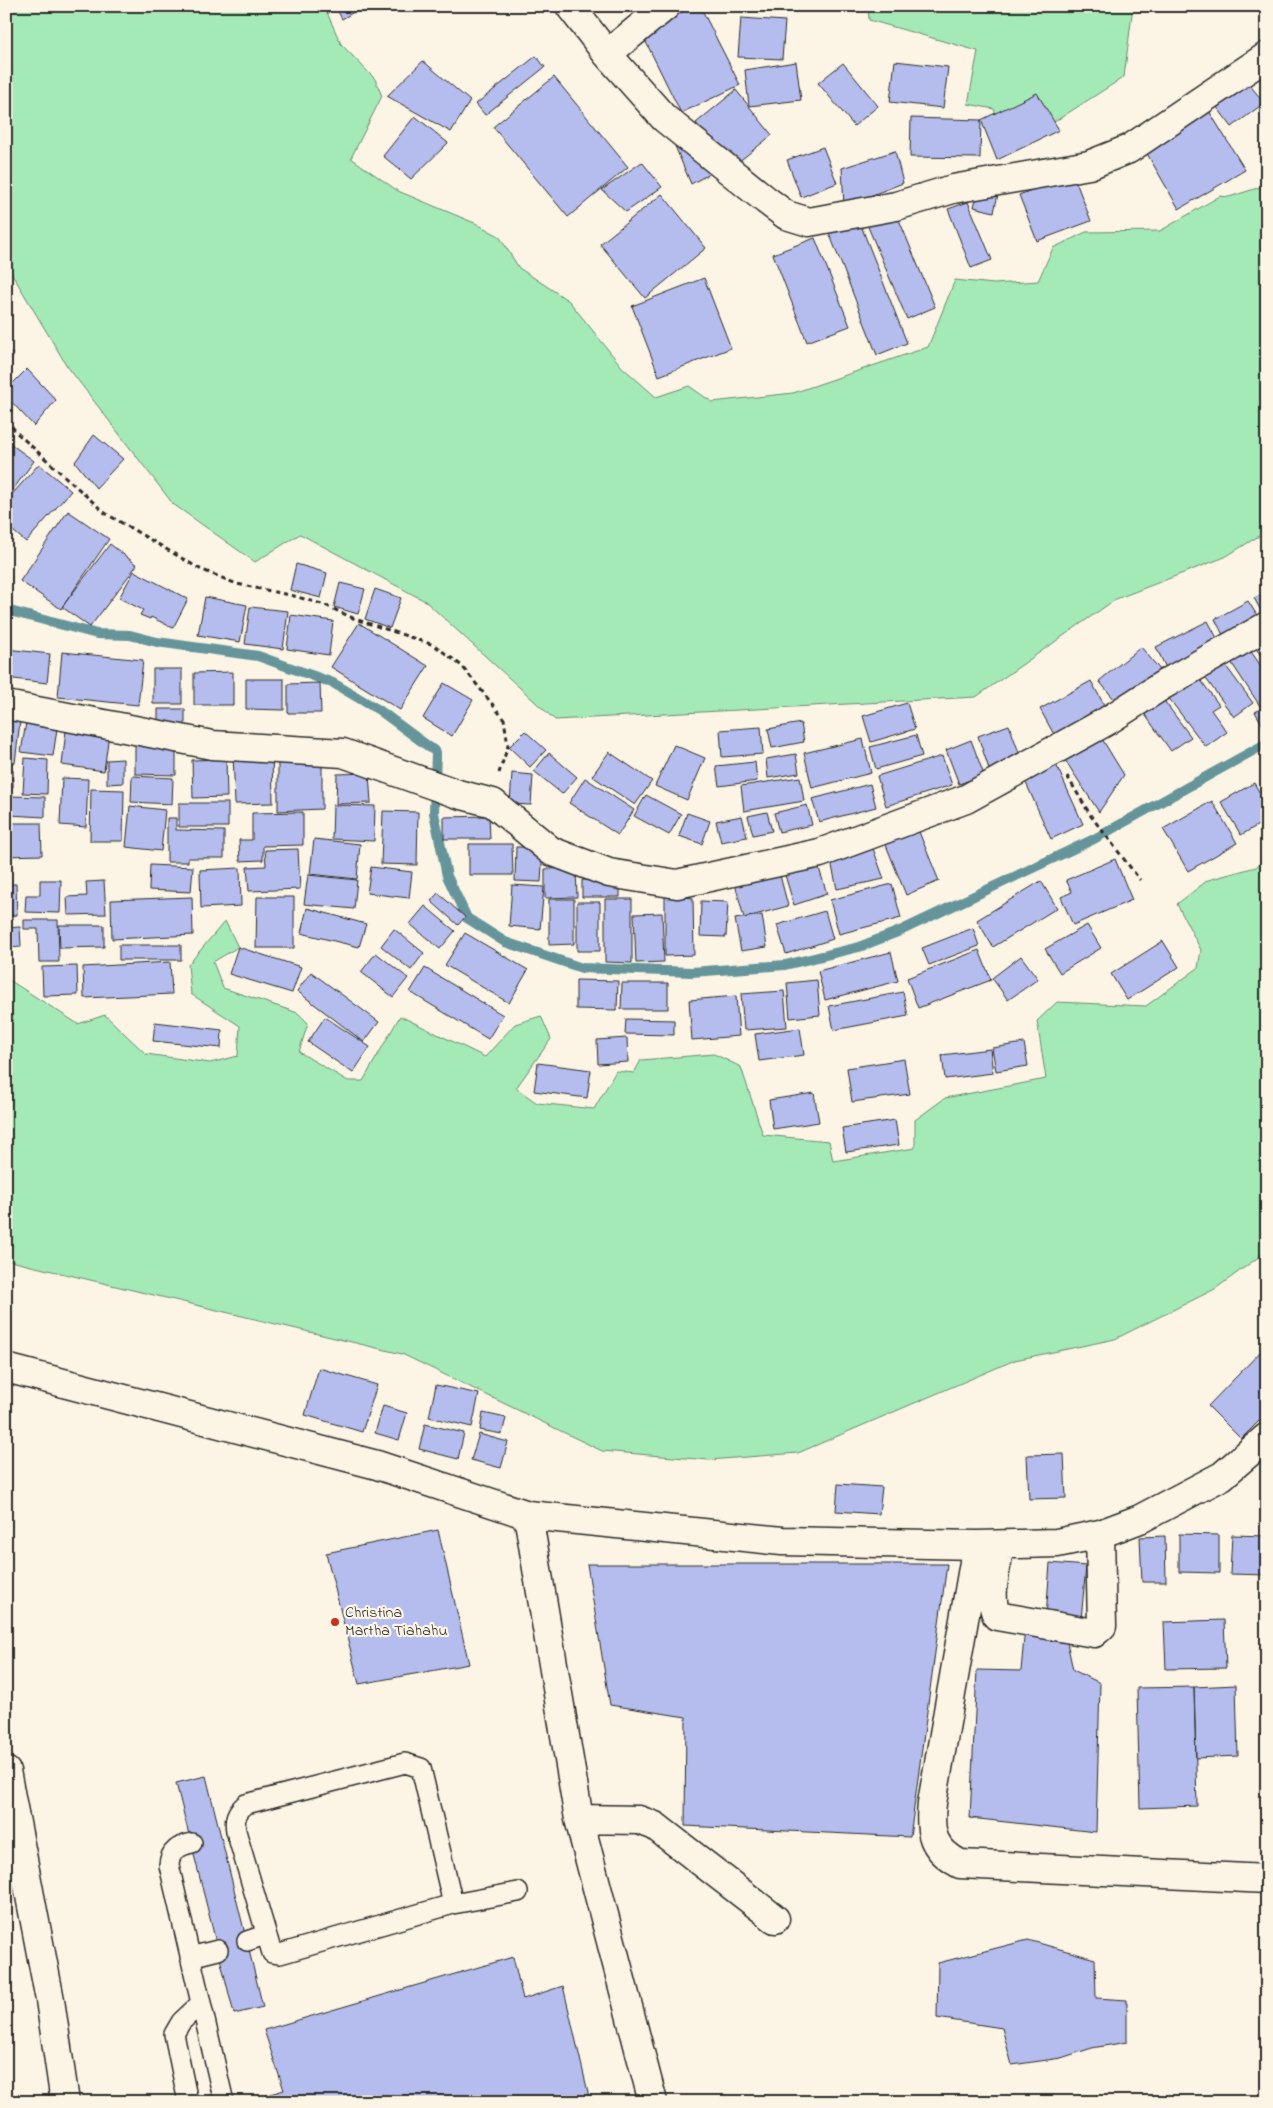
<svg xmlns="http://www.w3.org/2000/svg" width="1273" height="2108" font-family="'Indie Flower',sans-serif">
  <rect width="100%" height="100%" fill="#fcf5e5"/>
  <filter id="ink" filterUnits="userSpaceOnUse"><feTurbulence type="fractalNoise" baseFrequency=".02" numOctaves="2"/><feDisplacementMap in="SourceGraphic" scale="10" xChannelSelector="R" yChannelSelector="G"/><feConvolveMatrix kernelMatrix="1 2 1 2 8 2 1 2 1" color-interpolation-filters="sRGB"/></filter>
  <g filter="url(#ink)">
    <path fill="#a4eab6" stroke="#688a70" d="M 6,6 L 324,6 L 341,44 L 375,79 L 382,96 L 351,158 L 398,191 L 477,224 L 499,236 L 519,268 L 569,301 L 622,367 L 656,397 L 689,386 L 712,402 L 793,393 L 928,347 L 955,280 L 994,284 L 1038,281 L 1053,248 L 1086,232 L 1160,231 L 1220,196 L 1229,197 L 1267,185 L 1267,531 L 1225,557 L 1116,599 L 976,697 L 555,720 L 425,601 L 300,534 L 255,562 L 173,504 L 67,366 L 6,264 Z
      M 868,6 L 1133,6 L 1124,77 L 1009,151 L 994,109 L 968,104 L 978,51 L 869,20 Z
      M 1267,857 L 1267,1251 L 1215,1289 L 1115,1339 L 1015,1360 L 798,1453 L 709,1460 L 602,1451 L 402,1354 L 6,1260 L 6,978 L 78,1024 L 105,1015 L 146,1054 L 210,1063 L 238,1056 L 240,1026 L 191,994 L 188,965 L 225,921 L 238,947 L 213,962 L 223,988 L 298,1013 L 308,1023 L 299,1052 L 348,1081 L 363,1081 L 400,1016 L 485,1057 L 515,1024 L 541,1016 L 551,1039 L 516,1088 L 537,1103 L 594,1109 L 616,1071 L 634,1073 L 641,1060 L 714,1054 L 741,1067 L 763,1135 L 829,1141 L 833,1161 L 915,1148 L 915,1120 L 945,1098 L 1046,1079 L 1037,1021 L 1057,1002 L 1146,1006 L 1198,968 L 1201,950 L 1177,904 L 1208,880 L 1256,867 Z"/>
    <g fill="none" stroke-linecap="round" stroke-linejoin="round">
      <path stroke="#65959a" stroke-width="10" d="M 6,610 L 97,634 L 130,635 L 157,642 L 258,656 L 333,683 L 379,710 L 436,752 L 434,813 L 447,876 L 467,918 L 505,942 L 582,968 L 692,972 L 785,965 L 859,947 L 900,931 L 1094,839 L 1267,743"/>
    </g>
    <path fill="#b5bdee" stroke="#2b2b2b" d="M 335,6 L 364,6 L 342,19 Z
      M 694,6 L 700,6 L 740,85 L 681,113 L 641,32 Z
      M 741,18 L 785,21 L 782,59 L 738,57 Z
      M 536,56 L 545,67 L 485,115 L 476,104 Z
      M 423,61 L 470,101 L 451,132 L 387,96 Z
      M 895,61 L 948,67 L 943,108 L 890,102 Z
      M 796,62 L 801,100 L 749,106 L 745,70 Z
      M 843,63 L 878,106 L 854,126 L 818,83 Z
      M 1242,75 L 1264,103 L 1232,127 L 1210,98 Z
      M 554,77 L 628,167 L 568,217 L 493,127 Z
      M 736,90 L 772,135 L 732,167 L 696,123 Z
      M 1037,93 L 1059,130 L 997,160 L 981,120 Z
      M 1206,106 L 1245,170 L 1179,209 L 1142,145 Z
      M 415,116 L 448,143 L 411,179 L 383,156 Z
      M 911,118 L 981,120 L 980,158 L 910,157 Z
      M 700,128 L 716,170 L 691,184 L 672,139 Z
      M 823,147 L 837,183 L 801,197 L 787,160 Z
      M 895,151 L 903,183 L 844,206 L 842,168 Z
      M 642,162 L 662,187 L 626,212 L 602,190 Z
      M 1073,174 L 1091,221 L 1037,241 L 1019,195 Z
      M 979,185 L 999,190 L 994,212 L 974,207 Z
      M 662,194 L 706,248 L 645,298 L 600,244 Z
      M 968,202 L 992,260 L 971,268 L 948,209 Z
      M 895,210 L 935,307 L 907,319 L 866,222 Z
      M 858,218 L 907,343 L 877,355 L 828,230 Z
      M 815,238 L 850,326 L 807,342 L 773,254 Z
      M 704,278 L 731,348 L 659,376 L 632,306 Z
      M 6,349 L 14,355 L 6,366 Z
      M 27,369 L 56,400 L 34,426 L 6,396 L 6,390 Z
      M 94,435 L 123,459 L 96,488 L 75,462 Z
      M 8,442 L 34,461 L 6,499 L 6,445 Z
      M 39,464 L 71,491 L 26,542 L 6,525 L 6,501 Z
      M 68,511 L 109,539 L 61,609 L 20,581 Z
      M 110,544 L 137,565 L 90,627 L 62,607 Z
      M 296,564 L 327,573 L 321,598 L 290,590 Z
      M 134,571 L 188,599 L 173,628 L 151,617 L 150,619 L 140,615 L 143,610 L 119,598 Z
      M 340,583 L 365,589 L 358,614 L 334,607 Z
      M 375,589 L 401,598 L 390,628 L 365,619 Z
      M 1267,592 L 1267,615 L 1264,616 L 1254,598 Z
      M 205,597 L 247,605 L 240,642 L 198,635 Z
      M 1248,601 L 1258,617 L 1224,637 L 1215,619 Z
      M 250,607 L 288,611 L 283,649 L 245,644 Z
      M 291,615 L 333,621 L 329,655 L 287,649 Z
      M 1208,621 L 1219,642 L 1166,668 L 1156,647 Z
      M 359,623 L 428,666 L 400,710 L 331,667 Z
      M 1267,632 L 1267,664 L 1252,643 Z
      M 1141,647 L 1161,671 L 1119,705 L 1099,681 Z
      M 1248,647 L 1267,675 L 1267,702 L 1260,706 L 1229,659 Z
      M 6,649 L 50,654 L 47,683 L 6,678 Z
      M 62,652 L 143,660 L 138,705 L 58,697 Z
      M 1223,662 L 1253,703 L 1234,717 L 1204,676 Z
      M 153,669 L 182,669 L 182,704 L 153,704 Z
      M 1194,671 L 1219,705 L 1211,710 L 1227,732 L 1206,747 L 1164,692 Z
      M 233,672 L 233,705 L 194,705 L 194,673 Z
      M 246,679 L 284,679 L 284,710 L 246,709 Z
      M 1091,681 L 1108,712 L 1057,740 L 1040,709 Z
      M 320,683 L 321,713 L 288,713 L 288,684 Z
      M 444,683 L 473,700 L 452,736 L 423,718 Z
      M 1162,698 L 1191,737 L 1171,751 L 1143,712 Z
      M 907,703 L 915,729 L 871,742 L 863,716 Z
      M 1267,706 L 1267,726 L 1264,727 L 1255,712 Z
      M 158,709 L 185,709 L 185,728 L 158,728 Z
      M 6,711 L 21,713 L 15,763 L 6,762 Z
      M 27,717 L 58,722 L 53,756 L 21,752 Z
      M 67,722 L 110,726 L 104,771 L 62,765 Z
      M 801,723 L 804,742 L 772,748 L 768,729 Z
      M 1009,725 L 1021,758 L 989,769 L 978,736 Z
      M 761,727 L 763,754 L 722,757 L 720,730 Z
      M 525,731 L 546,750 L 530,767 L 509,747 Z
      M 1099,734 L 1124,775 L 1099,812 L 1063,757 Z
      M 916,735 L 922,756 L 876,769 L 870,747 Z
      M 863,739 L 871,773 L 812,788 L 804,753 Z
      M 971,740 L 984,775 L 959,784 L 946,750 Z
      M 135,742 L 176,742 L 176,775 L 135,774 Z
      M 674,745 L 705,758 L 687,800 L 655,786 Z
      M 272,751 L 273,803 L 235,804 L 233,752 Z
      M 609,752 L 652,781 L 635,805 L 592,776 Z
      M 549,753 L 577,777 L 562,794 L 534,771 Z
      M 796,754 L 799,773 L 768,778 L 766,759 Z
      M 942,756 L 952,785 L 886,806 L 877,776 Z
      M 25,758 L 48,760 L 47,794 L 23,793 Z
      M 123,759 L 123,783 L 107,784 L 107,760 Z
      M 226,759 L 227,797 L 193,798 L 192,760 Z
      M 1054,760 L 1083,824 L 1051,839 L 1022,774 Z
      M 755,762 L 757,781 L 719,786 L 716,766 Z
      M 278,763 L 322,766 L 322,809 L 278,811 Z
      M 6,770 L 13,770 L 13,787 L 6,787 Z
      M 369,773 L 371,803 L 336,804 L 337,774 Z
      M 512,773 L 533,775 L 531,805 L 510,804 Z
      M 132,776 L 173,778 L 172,804 L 131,802 Z
      M 800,777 L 804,801 L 744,811 L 741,786 Z
      M 62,778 L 88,779 L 86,827 L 60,825 Z
      M 585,778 L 634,810 L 618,835 L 569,803 Z
      M 1254,783 L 1267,805 L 1267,820 L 1241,835 L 1221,802 Z
      M 870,784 L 876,807 L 819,822 L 812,799 Z
      M 91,789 L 124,790 L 123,841 L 90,841 Z
      M 646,795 L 681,814 L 669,835 L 634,816 Z
      M 10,796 L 45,797 L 45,817 L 9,815 Z
      M 1212,801 L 1237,843 L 1188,871 L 1163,829 Z
      M 179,803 L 228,803 L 228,827 L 179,827 Z
      M 333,805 L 375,806 L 374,841 L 332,839 Z
      M 807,805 L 812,825 L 779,832 L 774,813 Z
      M 130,806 L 165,810 L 161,851 L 126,847 Z
      M 383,811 L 418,812 L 417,865 L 381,864 Z
      M 303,812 L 303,845 L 263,846 L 263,860 L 240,861 L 239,840 L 252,840 L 252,813 Z
      M 767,812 L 772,831 L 753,835 L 748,816 Z
      M 687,813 L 710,821 L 702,844 L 679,836 Z
      M 489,816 L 490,839 L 444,839 L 444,817 Z
      M 742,816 L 747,837 L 721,842 L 716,821 Z
      M 167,818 L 176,818 L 176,830 L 224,831 L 224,858 L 188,858 L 188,862 L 167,862 Z
      M 915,822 L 939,881 L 906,895 L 882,835 Z
      M 6,823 L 41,823 L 42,855 L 6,856 Z
      M 314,839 L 360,844 L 357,879 L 310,874 Z
      M 871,843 L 884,879 L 837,889 L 831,861 Z
      M 469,844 L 512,844 L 513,875 L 469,875 Z
      M 516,847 L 543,847 L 541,882 L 515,881 Z
      M 298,849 L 300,889 L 249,891 L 247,867 L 266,866 L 265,850 Z
      M 1115,859 L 1132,900 L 1073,925 L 1061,897 L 1072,892 L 1066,880 Z
      M 777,864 L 788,906 L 744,918 L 733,876 Z
      M 150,865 L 193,867 L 191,892 L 149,890 Z
      M 818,865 L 827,894 L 794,905 L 785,875 Z
      M 371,867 L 412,872 L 409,898 L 367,893 Z
      M 240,868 L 241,906 L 201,908 L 200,870 Z
      M 576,868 L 577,897 L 545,898 L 545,869 Z
      M 308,875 L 357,880 L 354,909 L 304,904 Z
      M 40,880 L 61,880 L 60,913 L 25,912 L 26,895 L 40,895 Z
      M 582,880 L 620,880 L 620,897 L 582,897 Z
      M 104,881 L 106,914 L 68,915 L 67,897 L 87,896 L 86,882 Z
      M 1041,881 L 1057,908 L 993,947 L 977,920 Z
      M 6,884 L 16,884 L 17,915 L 6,916 Z
      M 892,884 L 901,918 L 839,934 L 830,900 Z
      M 512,885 L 544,887 L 540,929 L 509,926 Z
      M 438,893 L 465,917 L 458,925 L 431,901 Z
      M 665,895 L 693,898 L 694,955 L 665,956 Z
      M 192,897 L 193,935 L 112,939 L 111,900 Z
      M 257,897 L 294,897 L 294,948 L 256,948 Z
      M 549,899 L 574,899 L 574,944 L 549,945 Z
      M 605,899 L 632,899 L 632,963 L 605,962 Z
      M 701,901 L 728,902 L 726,937 L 700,936 Z
      M 577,902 L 600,902 L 600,951 L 577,951 Z
      M 425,906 L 455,931 L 440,949 L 410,924 Z
      M 307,908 L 366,924 L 359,947 L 301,933 Z
      M 825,911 L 833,939 L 786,954 L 777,925 Z
      M 662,913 L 664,962 L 636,963 L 634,914 Z
      M 762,915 L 767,947 L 741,951 L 735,919 Z
      M 24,920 L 58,920 L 59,962 L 39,962 L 38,929 L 24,929 Z
      M 59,925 L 104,925 L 104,947 L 60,948 Z
      M 1087,925 L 1101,948 L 1060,973 L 1045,949 Z
      M 20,927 L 21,947 L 6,948 L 6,928 Z
      M 973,928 L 979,946 L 929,965 L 922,948 Z
      M 394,929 L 424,953 L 411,970 L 381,946 Z
      M 465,933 L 528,970 L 509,1003 L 445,965 Z
      M 1163,941 L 1179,967 L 1127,1000 L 1111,974 Z
      M 119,945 L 181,945 L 181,960 L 119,960 Z
      M 238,947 L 301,967 L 292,993 L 229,974 Z
      M 979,950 L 991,980 L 918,1008 L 907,978 Z
      M 891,952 L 898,981 L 825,1000 L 818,971 Z
      M 376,953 L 408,978 L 393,997 L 361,972 Z
      M 1021,956 L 1038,979 L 1008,1000 L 992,978 Z
      M 170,962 L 172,994 L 84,998 L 83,967 Z
      M 77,966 L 78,995 L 43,996 L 42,967 Z
      M 425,968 L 503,1015 L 488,1039 L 410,992 Z
      M 311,972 L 379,1022 L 364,1042 L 297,991 Z
      M 576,980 L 618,981 L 617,1010 L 576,1009 Z
      M 817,980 L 820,1015 L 790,1018 L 787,983 Z
      M 622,983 L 668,983 L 668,1009 L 621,1009 Z
      M 784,991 L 787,1027 L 744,1030 L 741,994 Z
      M 903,992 L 908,1016 L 834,1030 L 829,1006 Z
      M 736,996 L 739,1036 L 692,1040 L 689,1000 Z
      M 325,1017 L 370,1047 L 353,1073 L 308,1042 Z
      M 626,1019 L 674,1020 L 674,1035 L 625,1034 Z
      M 155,1022 L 222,1030 L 221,1048 L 153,1041 Z
      M 800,1028 L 804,1055 L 759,1061 L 755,1034 Z
      M 627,1038 L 628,1062 L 598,1064 L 597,1040 Z
      M 1024,1043 L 1028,1066 L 996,1071 L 992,1048 Z
      M 990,1049 L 993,1073 L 945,1079 L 942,1055 Z
      M 904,1059 L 910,1094 L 852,1102 L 847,1068 Z
      M 538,1063 L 591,1070 L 587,1098 L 534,1091 Z
      M 814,1093 L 819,1122 L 773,1129 L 769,1100 Z
      M 895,1120 L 899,1145 L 846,1152 L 842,1128 Z
      M 1267,1345 L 1267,1413 L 1241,1439 L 1208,1406 Z
      M 319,1368 L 377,1385 L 362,1432 L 305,1415 Z
      M 436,1385 L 479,1394 L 472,1427 L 429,1417 Z
      M 383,1406 L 407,1413 L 399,1440 L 375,1433 Z
      M 483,1413 L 506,1418 L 502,1434 L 480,1430 Z
      M 425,1424 L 464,1433 L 458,1459 L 419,1449 Z
      M 479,1434 L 508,1442 L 501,1468 L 471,1460 Z
      M 1064,1454 L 1066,1498 L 1029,1499 L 1027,1455 Z
      M 838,1484 L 882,1487 L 879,1514 L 836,1511 Z
      M 438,1530 L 469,1664 L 359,1684 L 326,1553 Z
      M 1179,1534 L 1219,1535 L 1219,1573 L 1179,1572 Z
      M 1232,1535 L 1267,1536 L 1267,1575 L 1230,1574 Z
      M 1165,1536 L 1166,1582 L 1142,1582 L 1140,1537 Z
      M 1050,1563 L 1086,1566 L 1081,1620 L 1046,1617 Z
      M 587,1564 L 947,1564 L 910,1837 L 685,1826 L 686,1717 L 610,1705 Z
      M 1224,1620 L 1226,1668 L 1166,1669 L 1164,1622 Z
      M 1025,1627 L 1064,1628 L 1073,1670 L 1100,1683 L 1096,1832 L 970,1818 L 977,1670 L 1021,1671 Z
      M 1236,1685 L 1238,1756 L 1196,1758 L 1194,1687 Z
      M 1194,1687 L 1197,1806 L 1140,1808 L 1137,1688 Z
      M 206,1776 L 263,2007 L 234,2014 L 176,1783 Z
      M 1028,1940 L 1095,1959 L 1096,1998 L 1127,2000 L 1127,2042 L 1092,2048 L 1061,2058 L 1012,2065 L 1002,2028 L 937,2018 L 938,1963 Z
      M 513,1957 L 523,1999 L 563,1986 L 590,2101 L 243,2102 L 284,2090 L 264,2030 Z"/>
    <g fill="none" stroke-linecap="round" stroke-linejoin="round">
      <defs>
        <path id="service" d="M 405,1763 L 421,1768 L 453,1904 L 280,1954 L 272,1953 L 236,1831 C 234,1819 236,1812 246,1804 Z
          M 192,1843 C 179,1846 170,1850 169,1865 L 224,2102
          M 453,1904 L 518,1892
          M 247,1941 L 265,1935
          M 190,1957 L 218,1950
          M 188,2102 L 174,2034 L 181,2022 L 200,2004"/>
        <path id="minor" d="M 570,6 L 607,54 L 664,118 L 766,200 L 786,215 L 809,222 L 896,206 L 953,189 L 1089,165 L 1129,149 L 1267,56
          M 607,54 L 666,6
          M 6,705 L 212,745 L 343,753 L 458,794 L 493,803 L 551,851 L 609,873 L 677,884 L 820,853 L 966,799 L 1107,721 L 1163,685 L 1267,626
          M 6,1368 L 377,1465 L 528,1515 L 579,1819 L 653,2102
          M 528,1515 L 782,1541 L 977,1545 L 1057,1543 L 1100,1534 L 1140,1519 L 1222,1476 L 1267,1437
          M 977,1545 L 932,1803 C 929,1833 932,1849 960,1864 L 1267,1879
          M 1000,1545 C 997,1566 987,1596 997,1616 L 1094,1633 L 1102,1626 L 1100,1534
          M 6,1771 L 50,2000 L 65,2102
          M 579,1819 L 639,1820 L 655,1826 L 775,1919"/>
      </defs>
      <use href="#service" stroke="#2b2b2b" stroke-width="22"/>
      <use href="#minor" stroke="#2b2b2b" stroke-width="31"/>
      <path stroke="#2b2b2b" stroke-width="3" stroke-dasharray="5 4" stroke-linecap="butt" d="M 6,419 L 17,433 L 105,513 L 200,569 L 237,584 L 294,596 L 325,605 L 355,619 L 434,645 L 462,666 L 504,719 L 508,746 L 499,773
        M 1067,776 L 1091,816 L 1140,880"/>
      <use href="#service" stroke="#fcf5e5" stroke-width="19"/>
      <use href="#minor" stroke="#fcf5e5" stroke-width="28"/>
    </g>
  </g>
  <circle fill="#c8321e" stroke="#fcf5e5" stroke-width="2" cx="335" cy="1622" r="5"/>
  <g text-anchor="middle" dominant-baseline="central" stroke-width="4.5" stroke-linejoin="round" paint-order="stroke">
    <g font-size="16" fill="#2b2b2b" stroke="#fcf5e5" text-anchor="start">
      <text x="345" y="1613">Christina<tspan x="345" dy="18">Martha Tiahahu</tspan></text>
    </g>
  </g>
  <rect width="1273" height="2108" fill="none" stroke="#fcf5e5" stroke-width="25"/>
  <rect x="12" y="12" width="1248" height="2083" fill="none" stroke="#2b2b2b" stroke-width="2" filter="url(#ink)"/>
</svg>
